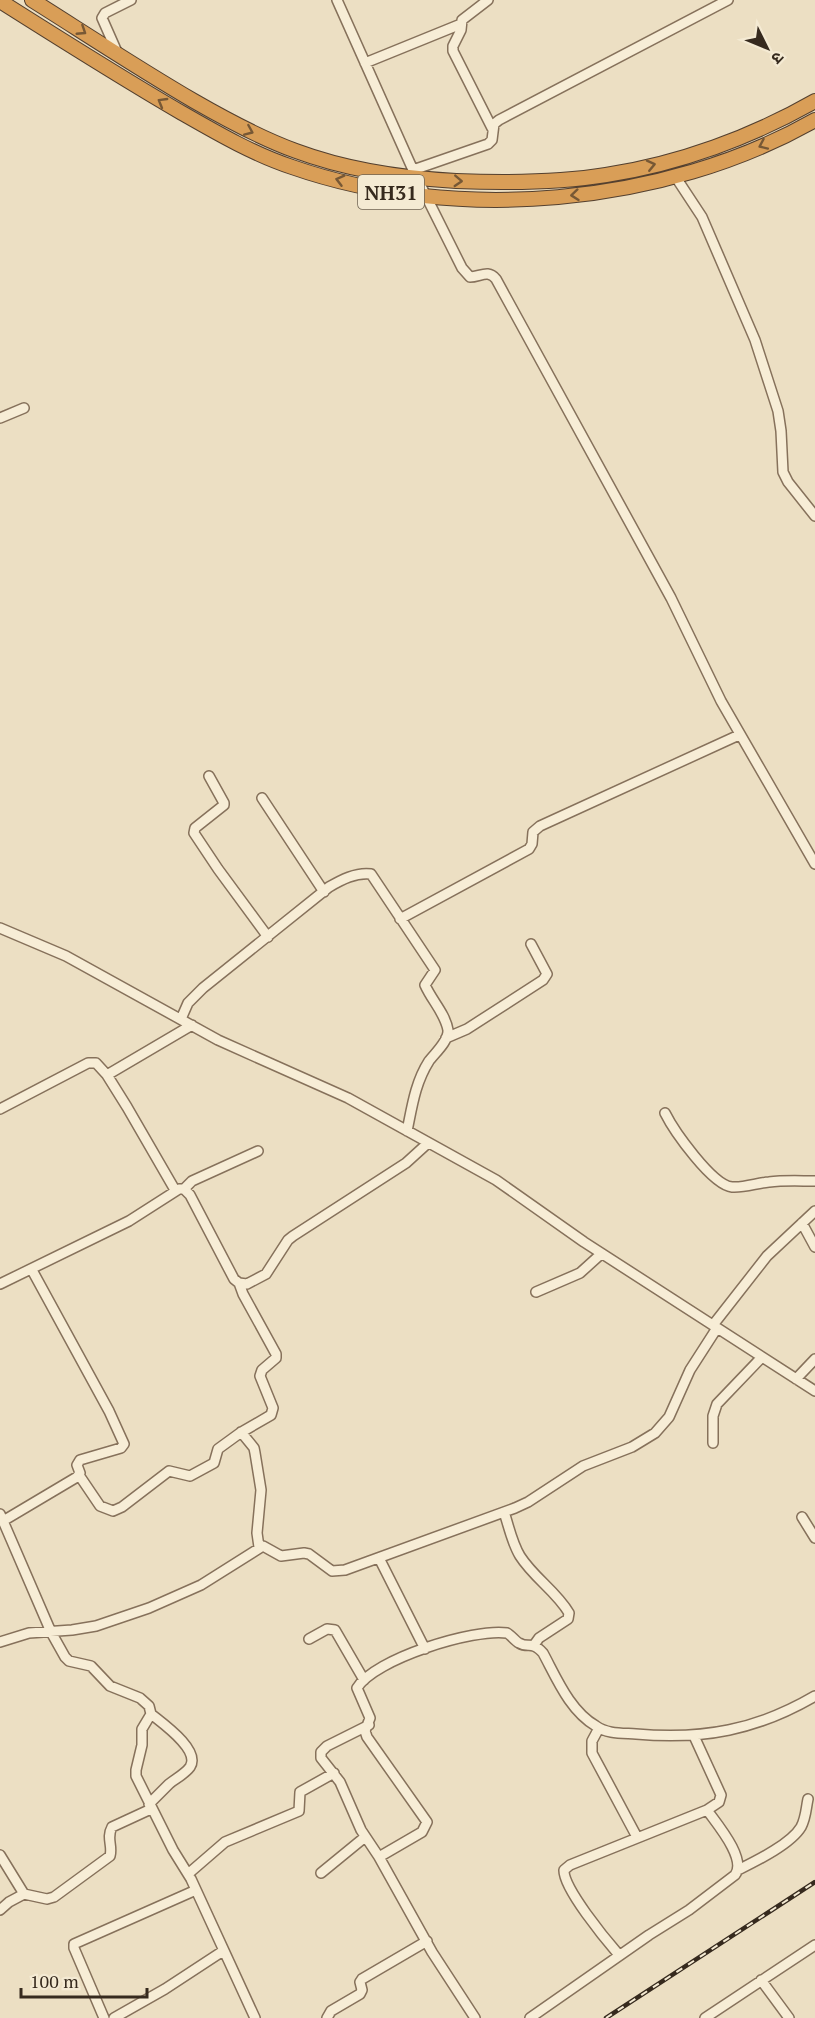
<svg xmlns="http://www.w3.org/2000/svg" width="815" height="2018" font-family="'PT Serif','Noto Sans Devanagari',serif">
  <rect width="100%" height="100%" fill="#ecdfc3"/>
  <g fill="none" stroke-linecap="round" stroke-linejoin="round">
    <defs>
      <path id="minor" d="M 337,0 L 413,170 L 462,268 L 470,277 C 480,277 488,269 496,279 L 671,598 L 721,701 L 815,864
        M 488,0 L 462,20 L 461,30 L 453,46 L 453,51 L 492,128
        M 117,52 L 102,18 L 105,13 L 131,0
        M 365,63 L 461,24
        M 413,170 L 488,144 L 492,140 L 494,124 L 499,120 L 728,0
        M 675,176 L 702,217 L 755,340 L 778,411 L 781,431 L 783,472 L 788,482 L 815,516
        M 0,418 L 24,408
        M 209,776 L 224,803 L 224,805 L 195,828 L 194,833 L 218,869 L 268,937
        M 262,798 L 324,892
        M 400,919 L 529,849 L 532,844 L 533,832 L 540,826 L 739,735
        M 0,928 L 66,956 L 218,1040 L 348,1098 L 496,1180 L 584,1242 L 815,1391
        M 181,1019 L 188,1003 L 203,988 L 329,887 C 341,880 356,872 371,874 L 435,970 L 425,985 C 432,1001 445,1013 448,1030 C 449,1041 435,1053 429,1061 C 415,1083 412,1107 407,1131
        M 446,1038 L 467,1029 L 543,980 L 547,974 L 531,944
        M 107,1075 L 192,1025
        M 0,1109 L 88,1063 L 96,1063 L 107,1075 L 127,1107 L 175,1190
        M 665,1113 C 674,1131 712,1185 732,1187 C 744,1188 757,1183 769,1182 C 784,1180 800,1181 815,1181
        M 184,1189 L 192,1181 L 258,1151
        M 802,1223 L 815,1247
        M 0,1284 L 129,1221 L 179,1189 L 184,1189 L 190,1195 L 234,1279 L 239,1283 L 247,1284 L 266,1274 L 288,1240 L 293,1236 L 406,1163 L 428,1143
        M 536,1292 L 580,1273 L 601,1254
        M 713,1325 L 767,1256 L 815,1211
        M 796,1379 L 815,1359
        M 241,1432 L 254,1448 L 255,1453 L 261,1490 L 257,1533 L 259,1547
        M 713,1443 L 713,1416 L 717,1404 L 762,1357
        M 79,1475 L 100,1506 L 113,1511 L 122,1507 L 169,1471 L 190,1476 L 214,1463 L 218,1449 L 240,1433 L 271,1415 L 273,1408 L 260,1376 L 262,1370 L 276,1358 L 276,1354 L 243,1294 L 239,1283
        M 504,1512 C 509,1527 512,1543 520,1556 C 534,1578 556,1591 569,1613 L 568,1619 L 539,1638 L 534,1645
        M 0,1514 L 51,1632 L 65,1657 L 69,1661 L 91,1666 L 110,1686 L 140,1698 L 149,1706 L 151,1714 L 142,1729 L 142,1745 L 136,1770 L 136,1776 L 173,1850 L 191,1879 L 255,2018
        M 802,1517 L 815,1538
        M 3,1521 L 77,1477 L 80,1473 L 77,1465 L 80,1460 L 121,1448 L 124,1444 L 109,1411 L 32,1270
        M 379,1558 L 425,1649
        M 309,1639 L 327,1629 L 335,1630 L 364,1680
        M 0,1642 L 29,1633 L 72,1630 L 96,1626 L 149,1608 L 201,1585 L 263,1546 L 281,1556 L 304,1553 L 309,1554 L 332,1571 L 345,1570 L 515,1508 L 528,1502 L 583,1466 L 632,1447 L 655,1433 L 669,1417 L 690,1370 L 717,1328
        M 369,1725 L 327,1746 L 321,1752 L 321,1758 L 340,1782 L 361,1830 L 379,1857 L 432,1952 L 475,2018
        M 599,1728 L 592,1741 L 592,1753 L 637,1837
        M 149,1804 C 155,1798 162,1791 169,1784 C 175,1779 185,1774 190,1767 C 201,1750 162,1723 151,1714
        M 0,1855 L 24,1894
        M 379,1857 L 422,1832 L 427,1822 L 367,1737 L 365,1731 L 370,1718 L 357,1688 C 374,1659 474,1628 507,1633 C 511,1635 515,1641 519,1643 C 529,1649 531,1640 543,1653 C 557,1679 570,1711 596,1726 C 607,1734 622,1733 636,1734 C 703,1740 757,1730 815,1696
        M 738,1870 C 756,1861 791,1844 801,1827 C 806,1818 806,1808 808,1799
        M 321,1873 L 365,1837
        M 188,1874 L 225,1842 L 299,1811 L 300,1792 L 334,1773
        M 0,1910 L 9,1902 L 24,1894 L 47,1899 L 54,1897 L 110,1856 C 113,1846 106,1838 112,1827 L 151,1809
        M 619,1955 C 606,1940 563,1888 564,1870 L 570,1865 L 707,1810 L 719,1802 L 721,1795 L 694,1736
        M 761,1980 L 789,2018
        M 104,2018 L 74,1948 L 74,1944 L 196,1890
        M 114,2018 L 165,1989 L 223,1951
        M 327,2018 L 331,2011 L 360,1994 L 362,1990 L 360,1982 L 362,1979 L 427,1941
        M 530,2018 L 649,1935 L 689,1910 L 735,1875 C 747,1859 717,1824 707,1810
        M 705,2018 L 815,1945"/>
      <path id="highway" d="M 32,0 C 86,34 139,69 194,101 C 227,120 260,138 296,151 C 347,170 402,178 456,181 C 506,183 557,183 606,175 C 679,164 752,137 815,101
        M 0,1 C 60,39 120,77 182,113 C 217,133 253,154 292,167 C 455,224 664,206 815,120"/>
    </defs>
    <use href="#minor" stroke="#86715b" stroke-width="12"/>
    <use href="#highway" stroke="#54402f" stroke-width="16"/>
    <use href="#minor" stroke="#f7edd6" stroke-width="9"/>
    <use href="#highway" stroke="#d99e57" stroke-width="14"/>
    <defs>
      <path id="rail" d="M 606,2018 L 815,1882"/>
    </defs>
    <use href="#rail" stroke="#362a1e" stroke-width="4.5"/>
    <use href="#rail" stroke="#f4ead3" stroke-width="2" stroke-dasharray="7" stroke-linecap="butt"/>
  </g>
  <defs><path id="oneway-chevron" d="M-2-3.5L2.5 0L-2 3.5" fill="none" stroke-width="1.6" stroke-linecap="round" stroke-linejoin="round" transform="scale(1.5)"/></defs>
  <g stroke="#775835">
    <use href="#oneway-chevron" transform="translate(82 31) rotate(33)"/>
    <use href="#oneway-chevron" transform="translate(162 102) rotate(-150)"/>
    <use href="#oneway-chevron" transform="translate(249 131) rotate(23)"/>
    <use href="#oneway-chevron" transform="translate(763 145) rotate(156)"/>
    <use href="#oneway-chevron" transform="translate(651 165) rotate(-13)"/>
    <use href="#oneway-chevron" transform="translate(340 180) rotate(-165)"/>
    <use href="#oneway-chevron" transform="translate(458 181) rotate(3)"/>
    <use href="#oneway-chevron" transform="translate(575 195) rotate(174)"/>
  </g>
  <g text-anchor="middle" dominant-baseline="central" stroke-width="4.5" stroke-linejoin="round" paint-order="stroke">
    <rect fill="#f4ead3" stroke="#6f6454" stroke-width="1.5" x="358" y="175" width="66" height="34" rx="4.5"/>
    <g font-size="20" font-weight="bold" fill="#362a1e">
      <text x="391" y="192">NH31</text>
    </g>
  </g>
  <g transform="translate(767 48) rotate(133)" stroke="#f4ead3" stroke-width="4.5" paint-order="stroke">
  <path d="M0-4.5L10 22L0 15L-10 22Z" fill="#362a1e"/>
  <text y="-9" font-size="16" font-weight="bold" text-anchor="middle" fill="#362a1e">उ</text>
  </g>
  <path d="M21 1988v9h126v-9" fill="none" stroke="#362a1e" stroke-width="3"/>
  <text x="30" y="1988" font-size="18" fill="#362a1e" stroke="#f4ead3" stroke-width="4.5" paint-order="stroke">100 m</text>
</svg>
